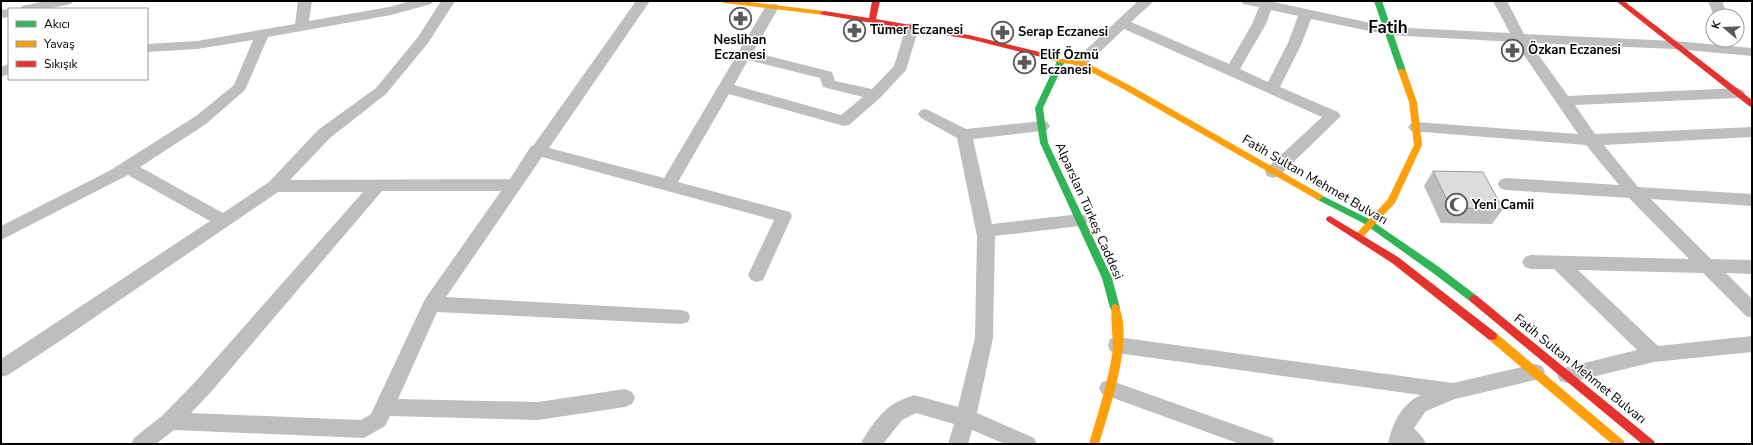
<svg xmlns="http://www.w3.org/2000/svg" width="1753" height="445" font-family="'Nunito Sans',sans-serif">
  <rect width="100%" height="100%" fill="#fff"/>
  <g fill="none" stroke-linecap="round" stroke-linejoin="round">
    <path fill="#bebebe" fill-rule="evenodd" d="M 46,1 L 73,1 L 71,4 L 47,9 L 20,9 L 22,6 Z
      M 298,1 L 312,1 L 309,21 L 389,7 L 411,1 L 433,1 L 431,4 L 391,15 L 268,37 L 245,90 L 206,124 L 140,167 L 223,213 L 269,182 L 318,130 L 376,88 L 418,37 L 441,1 L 455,1 L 428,43 L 386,94 L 330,138 L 290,180 L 510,179 L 531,146 L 533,146 L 636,1 L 650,1 L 549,148 L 664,178 L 767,4 L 777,4 L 779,7 L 753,52 L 832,72 L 835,81 L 872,89 L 894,66 L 907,24 L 912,23 L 917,24 L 919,27 L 906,70 L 880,98 L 849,125 L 844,126 L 729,94 L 678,182 L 790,212 L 792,216 L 763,280 L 757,282 L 751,280 L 748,275 L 774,220 L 542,157 L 446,297 L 681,310 L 688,312 L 690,317 L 688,322 L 681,324 L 437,312 L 398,399 L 538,402 L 625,389 L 632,392 L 635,398 L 632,404 L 625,407 L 538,420 L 390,416 L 385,426 L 364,438 L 174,430 L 156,444 L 131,444 L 134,438 L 163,415 L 196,381 L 363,192 L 278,192 L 57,343 L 8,375 L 1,377 L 1,359 L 210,221 L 128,175 L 1,240 L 1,226 L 109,171 L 196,116 L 234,85 L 253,40 L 197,49 L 147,52 L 147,44 L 197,41 L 295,24 ZM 748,60 L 820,78 L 823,87 L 863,97 L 841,115 L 734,85 ZM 382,191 L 501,191 L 425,299 L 371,414 L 361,420 L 191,413 L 210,393 Z
      M 1138,1 L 1154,1 L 1131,22 L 1229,64 L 1252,24 L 1259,7 L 1243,4 L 1241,1 L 1275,1 L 1274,2 L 1389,27 L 1510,33 L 1493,1 L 1507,1 L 1524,34 L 1675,41 L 1752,48 L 1752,56 L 1675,49 L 1530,43 L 1568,96 L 1738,88 L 1743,90 L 1745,93 L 1743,96 L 1738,98 L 1575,105 L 1595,134 L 1752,127 L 1752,137 L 1604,145 L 1638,187 L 1752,194 L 1752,206 L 1651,199 L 1711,259 L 1752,260 L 1752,274 L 1726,273 L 1752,299 L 1752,318 L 1746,316 L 1703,273 L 1578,270 L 1658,346 L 1752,336 L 1752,352 L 1654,362 L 1567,383 L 1560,381 L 1557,375 L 1560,369 L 1637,350 L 1554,269 L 1531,269 L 1525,267 L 1522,262 L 1525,257 L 1531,255 L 1689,259 L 1629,198 L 1506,190 L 1500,188 L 1498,184 L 1500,180 L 1506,178 L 1619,185 L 1586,145 L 1411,131 L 1408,127 L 1411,123 L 1416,122 L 1578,134 L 1515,42 L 1389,35 L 1311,19 L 1302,43 L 1280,87 L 1338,112 L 1341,116 L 1279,176 L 1273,178 L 1267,176 L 1265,172 L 1267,168 L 1322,117 L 1124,29 L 1085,66 L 1080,68 L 1075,66 L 1073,63 L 1075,60 ZM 1271,10 L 1298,16 L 1288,43 L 1268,82 L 1240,69 L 1266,24 Z
      M 1708,1 L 1722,1 L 1728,16 L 1714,16 Z
      M 9,9 L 9,17 L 1,18 L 1,10 Z
      M 9,64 L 9,74 L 1,77 L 1,67 Z
      M 926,109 L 966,129 L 1042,121 L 1047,122 L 1050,126 L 1047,130 L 1042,131 L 973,139 L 992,224 L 1080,214 L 1086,216 L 1088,220 L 1086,224 L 1080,226 L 995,236 L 993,338 L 977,413 L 1034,438 L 1037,444 L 1005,444 L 972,430 L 968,444 L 948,444 L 954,424 L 916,413 L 902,420 L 883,444 L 861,444 C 865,434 879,415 888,408 C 895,402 906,398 914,395 L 958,407 L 975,338 L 977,236 L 957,138 L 921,118 L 918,114 L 921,110 Z
      M 1117,337 L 1453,383 L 1535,364 L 1542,366 L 1545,372 L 1542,378 L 1535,380 L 1455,399 L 1426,411 L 1414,428 L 1423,438 L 1426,444 L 1388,444 C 1392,424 1402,403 1421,395 L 1117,353 L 1110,351 L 1108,345 L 1110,339 Z
      M 1109,380 L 1272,438 L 1275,444 L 1240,444 L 1102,394 L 1099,388 L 1102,382 Z"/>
    <path fill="#30b455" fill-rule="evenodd" d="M 1374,1 L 1382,1 L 1406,71 L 1405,73 L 1402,73 L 1398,71 Z
      M 1058,59 L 1064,59 L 1065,61 L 1043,108 L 1048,143 L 1112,278 L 1120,308 L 1118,311 L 1115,312 L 1112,311 L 1110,308 L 1102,278 L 1040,143 L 1035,108 Z
      M 1319,194 L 1369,219 L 1439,267 L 1477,296 L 1479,299 L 1477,302 L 1471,302 L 1433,273 L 1363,223 L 1316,199 L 1315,197 Z"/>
    <path fill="#ff9f0a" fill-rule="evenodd" d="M 720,1 L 742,1 L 824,11 L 828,13 L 824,15 L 724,3 Z
      M 1046,55 L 1049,55 L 1062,59 L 1083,61 L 1131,86 L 1322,195 L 1323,197 L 1319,200 L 1316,199 L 1125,90 L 1078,65 L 1061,63 L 1046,59 Z
      M 1399,69 L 1402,69 L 1406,71 L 1417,102 L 1422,145 L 1395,203 L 1362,238 L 1356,238 L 1354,236 L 1356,234 L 1388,199 L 1414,145 L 1409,102 L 1398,71 Z
      M 1115,304 L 1118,305 C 1135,338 1109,410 1099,444 L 1089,444 C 1098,412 1109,381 1113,348 C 1113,340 1110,308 1112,305 Z
      M 1492,332 L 1496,333 L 1624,441 L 1625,444 L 1612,444 L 1488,339 L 1487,336 L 1488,333 Z"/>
    <path fill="#e5322d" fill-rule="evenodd" d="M 872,1 L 880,1 L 876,19 L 969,35 L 1052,55 L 1053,57 L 1049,59 L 969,39 L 824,15 L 820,13 L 824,11 L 869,18 Z
      M 1616,1 L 1624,1 L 1752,100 L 1752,107 L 1749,106 Z
      M 1330,216 L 1398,257 L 1496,333 L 1497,336 L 1496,339 L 1492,340 L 1488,339 L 1392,263 L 1327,221 L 1326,219 L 1327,217 Z
      M 1474,295 L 1477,296 L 1654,441 L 1655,444 L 1642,444 L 1471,302 L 1469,299 L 1471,296 Z"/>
  </g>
  <path fill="#bdbdbd" d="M 1433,171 L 1503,209 L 1492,224 L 1441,223 L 1424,186 Z"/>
  <path fill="#dcdcdc" stroke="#9a9a9a" d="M 1433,171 L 1483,172 L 1503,209 L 1451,208 Z"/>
  <defs>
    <symbol id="pharmacy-ring" viewBox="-11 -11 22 22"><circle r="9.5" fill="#fff" stroke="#595959" stroke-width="1.5"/><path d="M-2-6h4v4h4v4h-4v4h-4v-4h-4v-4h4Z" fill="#595959"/></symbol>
    <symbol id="mosque-ring" viewBox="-11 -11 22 22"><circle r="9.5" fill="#fff" stroke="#595959" stroke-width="1.5"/><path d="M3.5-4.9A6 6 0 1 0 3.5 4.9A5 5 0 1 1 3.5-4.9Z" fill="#595959"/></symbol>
  </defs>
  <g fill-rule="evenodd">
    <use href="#pharmacy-ring" x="728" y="6" width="25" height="25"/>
    <use href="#pharmacy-ring" x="842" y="18" width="25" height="25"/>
    <use href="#pharmacy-ring" x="990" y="20" width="25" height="25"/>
    <use href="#pharmacy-ring" x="1500" y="38" width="25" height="25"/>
    <use href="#pharmacy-ring" x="1012" y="50" width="25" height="25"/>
    <use href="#mosque-ring" x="1444" y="192" width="25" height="25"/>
  </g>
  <g text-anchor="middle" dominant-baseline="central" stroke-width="3" stroke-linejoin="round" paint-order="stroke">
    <g font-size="13" font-weight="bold" fill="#000" stroke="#fff" text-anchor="start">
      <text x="870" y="30">Tümer Eczanesi</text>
      <text x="1018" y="32">Serap Eczanesi</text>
      <text x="740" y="40" text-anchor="middle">Neslihan<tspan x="740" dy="15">Eczanesi</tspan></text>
      <text x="1528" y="50">Özkan Eczanesi</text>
      <text x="1040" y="55">Elif Özmü<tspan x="1040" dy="15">Eczanesi</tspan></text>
      <text x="1472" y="205">Yeni Camii</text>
    </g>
    <g font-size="13" fill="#000" stroke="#fff">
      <text transform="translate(1315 180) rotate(30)">Fatih Sultan Mehmet Bulvarı</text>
      <text transform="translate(1089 211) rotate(66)">Alparslan Türkeş Caddesi</text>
      <text transform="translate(1580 369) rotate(39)">Fatih Sultan Mehmet Bulvarı</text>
    </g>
    <g font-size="17" font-weight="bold" fill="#000" stroke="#fff">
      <text x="1388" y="27">Fatih</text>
    </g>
  </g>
  <rect width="1753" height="445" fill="none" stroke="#000000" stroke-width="4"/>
  <rect x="8" y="8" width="140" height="72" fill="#ffffff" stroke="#999999"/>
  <rect x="16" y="21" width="20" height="6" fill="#30b455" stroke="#999999"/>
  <text x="44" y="28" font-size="12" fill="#000000">Akıcı</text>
  <rect x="16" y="41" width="20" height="6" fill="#ff9f0a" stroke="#999999"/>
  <text x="44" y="48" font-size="12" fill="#000000">Yavaş</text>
  <rect x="16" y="61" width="20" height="6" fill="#e5322d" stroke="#999999"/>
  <text x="44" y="68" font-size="12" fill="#000000">Sıkışık</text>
  <g transform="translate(1725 28) rotate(289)"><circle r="19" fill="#ffffff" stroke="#999999"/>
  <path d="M0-3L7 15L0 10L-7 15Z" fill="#595959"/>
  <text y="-6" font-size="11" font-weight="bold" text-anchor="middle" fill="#000000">K</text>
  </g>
</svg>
